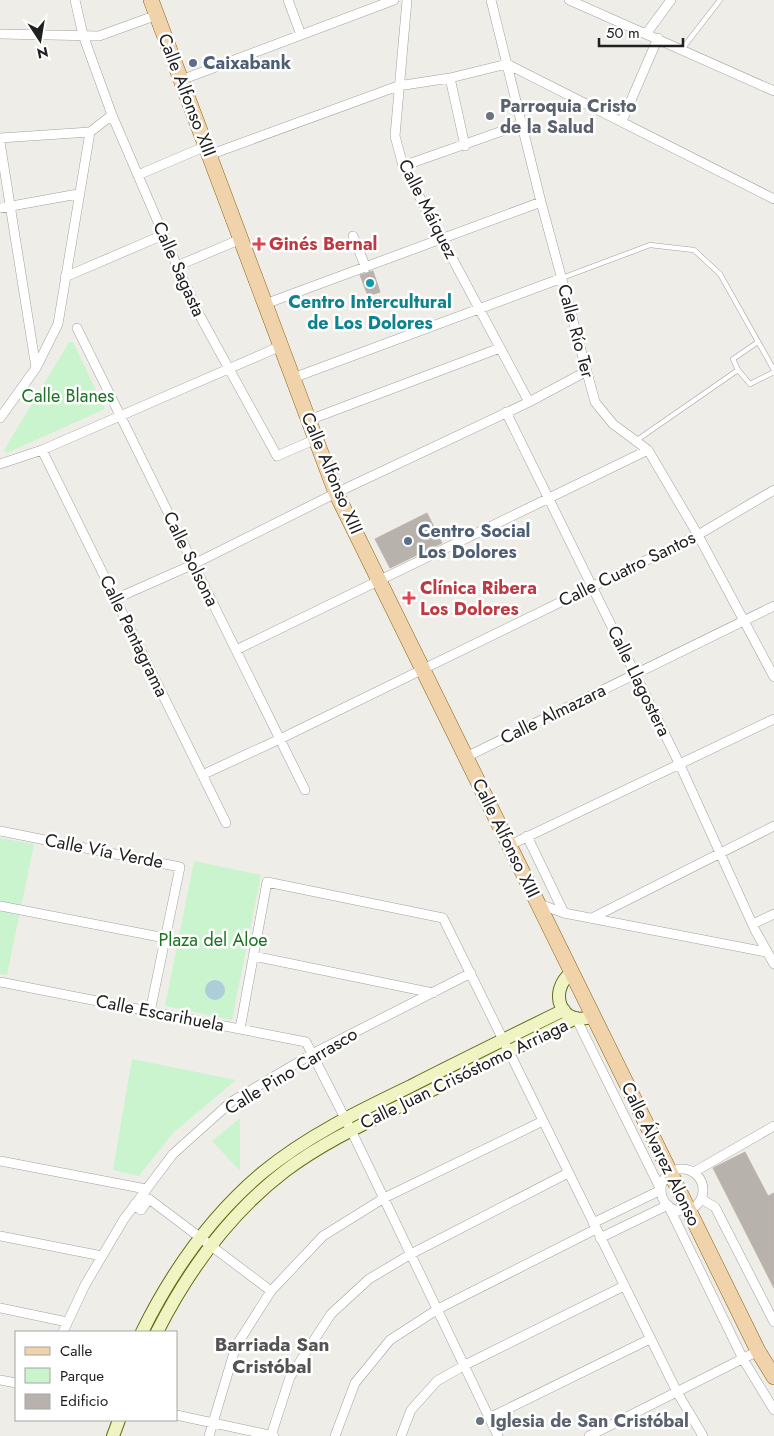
<svg xmlns="http://www.w3.org/2000/svg" width="774" height="1436" font-family="Jost,sans-serif">
  <rect width="100%" height="100%" fill="#efede8"/>
  <path fill="#caf4ce" d="M 69,342 L 73,342 L 105,409 L 7,453 L 4,450 Z
    M 0,838 L 34,844 L 7,975 L 0,974 Z
    M 194,861 L 261,875 L 232,1020 L 165,1006 Z
    M 132,1059 L 236,1080 L 173,1133 L 139,1176 L 113,1170 Z
    M 240,1118 L 240,1171 L 212,1141 Z"/>
  <path fill="#adced8" d="M205 990a10 10 0 1 1 20 0a10 10 0 1 1-20 0Z"/>
  <path fill="#b8b2ad" stroke="#bfb4ac" d="M 373,271 L 380,292 L 368,296 L 360,275 Z
    M 427,513 L 442,543 L 390,568 L 375,539 Z
    M 745,1152 L 768,1196 L 774,1193 L 774,1288 L 713,1168 Z"/>
  <g fill="none" stroke-linecap="round" stroke-linejoin="round">
    <defs>
      <path id="lane" d="M 682,49 L 720,0
        M 562,278 L 650,245 L 694,250 L 720,274 L 774,370
        M 738,370 L 733,359 L 758,342
        M 637,440 L 738,370 L 750,384 L 774,372"/>
      <path id="street" d="M 75,0 L 83,35 L 112,115 L 177,266 L 200,316 L 277,456 L 316,439
        M 288,0 L 301,35
        M 407,0 L 395,136 L 403,166 L 529,402
        M 491,0 L 541,202 L 595,402 L 613,424 L 648,450 L 698,535 L 774,677
        M 569,0 L 774,91
        M 0,34 L 99,36 L 157,15
        M 646,34 L 671,0
        M 450,78 L 465,146
        M 181,80 L 394,0
        M 622,121 L 658,38
        M 0,138 L 90,132 L 112,115
        M 0,142 L 36,368
        M 209,155 L 398,86 L 450,78 L 507,64 L 774,199
        M 403,166 L 522,124
        M 138,175 L 206,146
        M 0,208 L 78,194
        M 353,236 L 366,268
        M 177,266 L 241,239
        M 65,277 L 163,235
        M 265,304 L 541,202
        M 77,328 L 305,790
        M 293,378 L 562,278
        M 506,412 L 680,765 L 755,930 L 774,964
        M 0,418 L 36,368 L 58,324 L 90,132
        M 309,420 L 500,348
        M 42,450 L 226,823
        M 0,464 L 42,450 L 281,346
        M 115,599 L 194,564 L 336,493 L 529,402 L 587,371
        M 236,650 L 648,450
        M 466,757 L 774,606
        M 202,775 L 280,739 L 698,535 L 774,490
        M 0,831 L 180,867 L 150,1012
        M 527,836 L 564,913
        M 510,845 L 774,719
        M 539,904 L 564,913 L 766,952
        M 0,906 L 165,938
        M 594,917 L 774,826
        M 753,924 L 774,914
        M 253,956 L 433,993
        M 0,982 L 306,1042 L 351,1130 L 498,1436
        M 576,1018 L 661,1190 L 593,1223
        M 240,1029 L 267,882 L 443,918 L 677,1392 L 703,1436
        M 0,1161 L 146,1189
        M661 1190a21 21 0 1 1 42 0a21 21 0 1 1-42 0Z
        M 694,1172 L 774,1126
        M 701,1199 L 715,1207 L 774,1322
        M 134,1205 L 141,1210 L 149,1199 L 271,1291
        M 0,1236 L 102,1256
        M 600,1238 L 668,1205 L 743,1359 L 774,1410
        M 0,1308 L 67,1322
        M 63,1332 L 85,1285 L 124,1219 L 173,1154 L 231,1102 L 312,1054 L 471,973
        M 0,1380 L 16,1383
        M 176,1415 L 274,1436
        M 489,1418 L 650,1339
        M 209,1436 L 236,1346 L 271,1291 L 323,1236 L 384,1198 L 543,1121
        M 271,1436 L 290,1377 L 331,1314 L 369,1279 L 411,1254 L 568,1173
        M 335,1436 L 355,1383 L 390,1340 L 438,1309 L 596,1229
        M 401,1436 L 411,1410 L 437,1381 L 465,1365 L 624,1286
        M 589,1436 L 758,1351"/>
      <path id="secondary" d="M 572,972 C 546,992 562,1029 593,1016
        M 142,1332 C 171,1273 211,1216 262,1173 C 307,1136 359,1111 411,1086 C 462,1060 513,1035 564,1010
        M 157,1332 C 188,1271 230,1213 285,1171 C 325,1141 370,1121 414,1099 C 468,1072 522,1045 576,1018
        M 113,1436 L 119,1420"/>
      <path id="primary" d="M 151,0 L 336,493 L 758,1351 L 774,1377"/>
    </defs>
    <use href="#lane" stroke="#a1a1a1" stroke-width="5.5"/>
    <use href="#street" stroke="#a1a1a1" stroke-width="10"/>
    <use href="#secondary" stroke="#626c12" stroke-width="14"/>
    <use href="#primary" stroke="#8a6312" stroke-width="16"/>
    <use href="#lane" stroke="#fff" stroke-width="4.5"/>
    <use href="#street" stroke="#fff" stroke-width="9"/>
    <use href="#secondary" stroke="#f0f3c2" stroke-width="12"/>
    <use href="#primary" stroke="#f1d3ab" stroke-width="15"/>
  </g>
  <g fill="#5c6f8a" stroke="#fff" stroke-width="2">
    <circle cx="193" cy="63" r="5"/>
    <circle cx="408" cy="541" r="5"/>
  </g>
  <g fill="#6b7280" stroke="#fff" stroke-width="2">
    <circle cx="490" cy="116" r="5"/>
    <circle cx="480" cy="1421" r="5"/>
  </g>
  <g fill="#e0444e" stroke="#fff" stroke-width="2">
    <path d="M256.5 236.5h5v5h5v5h-5v5h-5v-5h-5v-5h5z"/>
    <path d="M406.5 590.5h5v5h5v5h-5v5h-5v-5h-5v-5h5z"/>
  </g>
  <circle fill="#0f9aa8" stroke="#fff" stroke-width="2" cx="370" cy="283" r="5"/>
  <g text-anchor="middle" dominant-baseline="central" stroke-width="5" stroke-linejoin="round" paint-order="stroke">
    <g font-size="18" font-weight="bold" fill="#4e5e75" stroke="#fff" text-anchor="start">
      <text x="203" y="63">Caixabank</text>
      <text x="418" y="531">Centro Social<tspan x="418" dy="21">Los Dolores</tspan></text>
    </g>
    <g font-size="18" fill="#202020" stroke="#fff">
      <text transform="translate(187 95) rotate(69)">Calle Alfonso XIII</text>
      <text transform="translate(428 209) rotate(63)">Calle Máiquez</text>
      <text transform="translate(179 269) rotate(66)">Calle Sagasta</text>
      <text transform="translate(576 331) rotate(75)">Calle Río Ter</text>
      <text transform="translate(332 473) rotate(67)">Calle Alfonso XIII</text>
      <text transform="translate(191 559) rotate(64)">Calle Solsona</text>
      <text transform="translate(627 569) rotate(-26)">Calle Cuatro Santos</text>
      <text transform="translate(134 636) rotate(64)">Calle Pentagrama</text>
      <text transform="translate(639 681) rotate(64)">Calle Llagostera</text>
      <text transform="translate(553 714) rotate(-26)">Calle Almazara</text>
      <text transform="translate(506 838) rotate(64)">Calle Alfonso XIII</text>
      <text transform="translate(104 851) rotate(11)">Calle Vía Verde</text>
      <text transform="translate(160 1013) rotate(11)">Calle Escarihuela</text>
      <text transform="translate(291 1071) rotate(-31)">Calle Pino Carrasco</text>
      <text transform="translate(464 1074) rotate(-26)">Calle Juan Crisóstomo Arriaga</text>
      <text transform="translate(661 1154) rotate(64)">Calle Álvarez Alonso</text>
    </g>
    <g font-size="18" font-weight="bold" fill="#5b616d" stroke="#fff" text-anchor="start">
      <text x="500" y="106">Parroquia Cristo<tspan x="500" dy="21">de la Salud</tspan></text>
      <text x="490" y="1421">Iglesia de San Cristóbal</text>
    </g>
    <g font-size="18" font-weight="bold" fill="#be3a42" stroke="#fff" text-anchor="start">
      <text x="269" y="244">Ginés Bernal</text>
      <text x="420" y="588">Clínica Ribera<tspan x="420" dy="21">Los Dolores</tspan></text>
    </g>
    <g font-size="18" font-weight="bold" fill="#0d838f" stroke="#fff">
      <text x="370" y="302">Centro Intercultural<tspan x="370" dy="21">de Los Dolores</tspan></text>
    </g>
    <g font-size="18" fill="#197321" stroke="#fff">
      <text x="68" y="396">Calle Blanes</text>
      <text x="213" y="940">Plaza del Aloe</text>
    </g>
    <g font-size="19" font-weight="bold" fill="#535353" stroke="#fff">
      <text x="272" y="1344">Barriada San<tspan x="272" dy="22">Cristóbal</tspan></text>
    </g>
  </g>
  <rect x="15" y="1331" width="162" height="90" fill="#ffffff" stroke="#a6a6a6"/>
  <rect x="25" y="1347" width="25" height="8" fill="#f1d3ab" stroke="#a6a6a6"/>
  <text x="60" y="1356" font-size="15" fill="#202020">Calle</text>
  <rect x="25" y="1368" width="25" height="15" fill="#caf4ce" stroke="#a6a6a6"/>
  <text x="60" y="1381" font-size="15" fill="#202020">Parque</text>
  <rect x="25" y="1394" width="25" height="15" fill="#b8b2ad" stroke="#a6a6a6"/>
  <text x="60" y="1406" font-size="15" fill="#202020">Edificio</text>
  <g transform="translate(40 40) rotate(168)" stroke="#ffffff" stroke-width="4" paint-order="stroke">
  <path d="M0-4L9 19L0 12L-9 19Z" fill="#202020"/>
  <text y="-8" font-size="14" font-weight="bold" text-anchor="middle" fill="#202020">N</text>
  </g>
  <path d="M599 38v8h84v-8" fill="none" stroke="#202020" stroke-width="2.5"/>
  <text x="606" y="38" font-size="15" fill="#202020" stroke="#ffffff" stroke-width="4" paint-order="stroke">50 m</text>
</svg>
